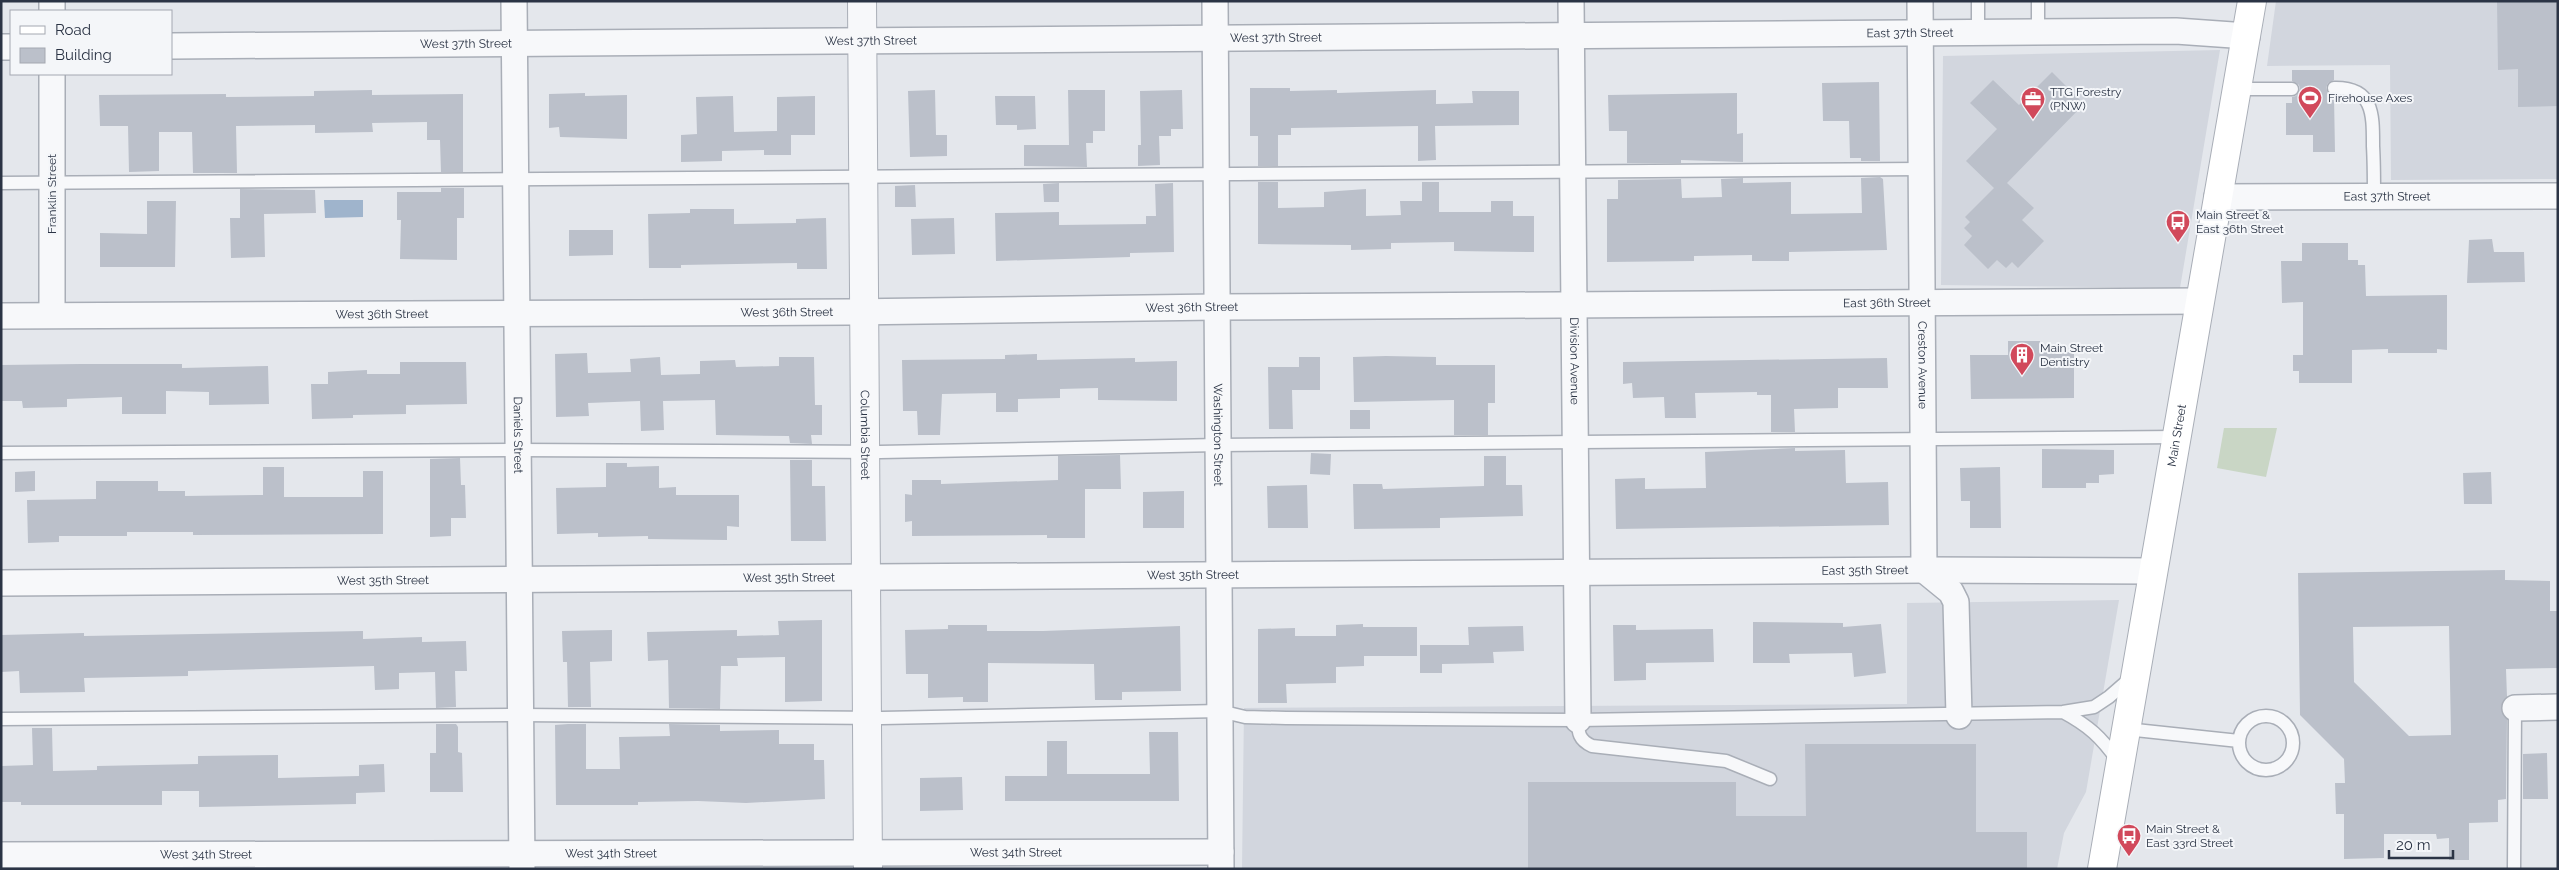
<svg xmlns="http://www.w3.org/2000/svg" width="2559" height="870" font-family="Raleway,sans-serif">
  <rect width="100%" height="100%" fill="#e4e7ec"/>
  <path fill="#d2d6de" d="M 2276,1 L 2558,1 L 2558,179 L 2391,180 L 2390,65 L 2267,66 Z
    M 2220,50 L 2180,288 L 1941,285 L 1943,56 Z
    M 2119,600 L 2086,792 L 2064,833 L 2057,869 L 1242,869 L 1244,708 L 1907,704 L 1907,603 Z"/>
  <path fill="#c9d6c5" d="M 2224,428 L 2277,428 L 2266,477 L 2217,468 Z"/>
  <path fill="#9fb4cc" d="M 324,200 L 363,200 L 363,217 L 325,218 Z"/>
  <path fill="#bbc0ca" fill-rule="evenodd" d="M 2497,1 L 2558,1 L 2558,106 L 2518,107 L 2518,69 L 2498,70 Z
    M 2292,70 L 2334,70 L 2334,80 L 2328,83 L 2326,88 L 2329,94 L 2334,96 L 2335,152 L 2313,152 L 2313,135 L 2286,135 L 2286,103 L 2292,103 L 2292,97 L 2296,96 L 2300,89 L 2299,85 L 2292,81 Z
    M 2052,72 L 2084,104 L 2007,183 L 2034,208 L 2022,220 L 2044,241 L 2018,268 L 2012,262 L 2006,268 L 1997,260 L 1988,269 L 1964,245 L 1972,236 L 1964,228 L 1970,222 L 1965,217 L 1994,188 L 1966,161 L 1997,129 L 1970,103 L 1993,80 L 2019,105 Z
    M 1879,82 L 1880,161 L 1861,161 L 1861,158 L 1850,158 L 1849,121 L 1823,121 L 1822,83 Z
    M 1250,88 L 1290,88 L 1290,91 L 1337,90 L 1337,93 L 1436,90 L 1436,104 L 1473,103 L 1472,91 L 1519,91 L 1519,125 L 1435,126 L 1436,160 L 1418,161 L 1418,126 L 1291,128 L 1291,135 L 1278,135 L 1278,166 L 1258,166 L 1258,136 L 1250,136 Z
    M 372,90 L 372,95 L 463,94 L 463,172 L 441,172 L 440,140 L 427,140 L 427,122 L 372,123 L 373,132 L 315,133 L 315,125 L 236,126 L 237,173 L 193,173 L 192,132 L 159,132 L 159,171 L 129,172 L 128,126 L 100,126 L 99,95 L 226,94 L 226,97 L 314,96 L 314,91 Z
    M 935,90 L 936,135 L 947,135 L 947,156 L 910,157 L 908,91 Z
    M 1068,90 L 1105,90 L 1105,131 L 1093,131 L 1093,143 L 1086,143 L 1087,167 L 1024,166 L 1024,145 L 1069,145 Z
    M 1182,90 L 1183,129 L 1171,129 L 1171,136 L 1159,136 L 1160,165 L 1138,166 L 1138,145 L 1141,145 L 1140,91 Z
    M 585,93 L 585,96 L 627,95 L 627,139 L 560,137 L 559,127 L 549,128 L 549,94 Z
    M 1737,93 L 1737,134 L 1743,133 L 1743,162 L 1681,160 L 1681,163 L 1627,163 L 1627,131 L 1609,131 L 1608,95 Z
    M 733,96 L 734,132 L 777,131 L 777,97 L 815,96 L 815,135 L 791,135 L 791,155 L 764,155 L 764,150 L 722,151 L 722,161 L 681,162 L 681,135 L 697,134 L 696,97 Z
    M 995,96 L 1035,96 L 1036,129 L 1017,130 L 1017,125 L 996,125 Z
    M 1880,177 L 1883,179 L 1887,250 L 1789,252 L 1789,261 L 1752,261 L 1752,255 L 1694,256 L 1694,261 L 1607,262 L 1607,199 L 1618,199 L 1618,180 L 1681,179 L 1682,198 L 1722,197 L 1721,179 L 1743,178 L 1743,183 L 1791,182 L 1791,214 L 1862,213 L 1861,178 Z
    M 1258,182 L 1278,182 L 1278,208 L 1324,207 L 1324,192 L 1366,189 L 1366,216 L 1401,215 L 1400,201 L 1422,201 L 1422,182 L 1439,182 L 1439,212 L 1491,212 L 1491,201 L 1513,201 L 1513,216 L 1534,216 L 1534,252 L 1454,251 L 1454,242 L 1391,243 L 1391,249 L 1351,250 L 1351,245 L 1258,244 Z
    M 1059,183 L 1059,202 L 1044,202 L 1043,184 Z
    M 1173,183 L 1174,252 L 1130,253 L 1130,257 L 996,261 L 995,213 L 1059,212 L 1059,225 L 1146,224 L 1146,216 L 1156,216 L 1155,184 Z
    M 915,185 L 916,207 L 895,207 L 895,186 Z
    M 441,188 L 464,188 L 464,218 L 457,218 L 457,260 L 400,259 L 401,220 L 397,220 L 397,192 L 441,192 Z
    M 240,189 L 315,190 L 316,213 L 264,214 L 265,257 L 231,258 L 230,218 L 240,218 Z
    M 147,201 L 176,201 L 175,267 L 100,267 L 100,233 L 147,234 Z
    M 690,209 L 734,209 L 734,224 L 796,223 L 796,219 L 826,218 L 827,269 L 797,269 L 797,263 L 681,265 L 681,268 L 649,268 L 648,214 L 690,213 Z
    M 954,218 L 955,254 L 912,255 L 911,219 Z
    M 569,230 L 613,230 L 613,255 L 569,256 Z
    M 2492,239 L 2494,252 L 2524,252 L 2525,282 L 2467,283 L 2469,240 Z
    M 2302,243 L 2348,243 L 2348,260 L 2358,260 L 2358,265 L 2365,265 L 2366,296 L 2447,295 L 2447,350 L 2437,349 L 2437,353 L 2388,353 L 2388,349 L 2352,350 L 2352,383 L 2299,383 L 2299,371 L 2293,371 L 2293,355 L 2303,355 L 2303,302 L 2282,303 L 2281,261 L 2302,261 Z
    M 2008,341 L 2040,341 L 2040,345 L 2062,345 L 2062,352 L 2074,352 L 2074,398 L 1971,399 L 1970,355 L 2008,355 Z
    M 587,353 L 588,373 L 631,372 L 630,359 L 660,357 L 661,375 L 700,374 L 700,361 L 735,360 L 736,367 L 779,366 L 779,357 L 814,357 L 815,405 L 822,405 L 822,435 L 811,435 L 812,444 L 790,443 L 789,436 L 716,435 L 715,400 L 663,401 L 664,430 L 641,431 L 640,401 L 588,403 L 589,416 L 556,417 L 555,354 Z
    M 1037,354 L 1037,360 L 1135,358 L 1135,362 L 1177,361 L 1177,401 L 1098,400 L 1098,388 L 1060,389 L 1060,398 L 1018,399 L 1018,412 L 996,412 L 996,393 L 942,394 L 940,435 L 918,435 L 917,411 L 903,411 L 902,360 L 1005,359 L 1005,355 Z
    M 1386,356 L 1436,357 L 1436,365 L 1495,365 L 1495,403 L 1488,403 L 1488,435 L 1454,435 L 1454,400 L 1354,402 L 1353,357 Z
    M 1299,357 L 1320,357 L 1320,390 L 1292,390 L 1293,429 L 1269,429 L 1268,367 L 1299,367 Z
    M 1887,358 L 1888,388 L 1838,388 L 1838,408 L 1794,409 L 1795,432 L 1771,432 L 1771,395 L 1757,395 L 1757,392 L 1695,393 L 1696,418 L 1665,418 L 1664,397 L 1633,398 L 1632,383 L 1623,384 L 1623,362 Z
    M 400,362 L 466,362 L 467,404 L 406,405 L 406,414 L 353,415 L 353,418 L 312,419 L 311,384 L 328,384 L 328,372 L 367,370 L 367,374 L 400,374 Z
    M 80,364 L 182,364 L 182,368 L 268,366 L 269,404 L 209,405 L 209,392 L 166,391 L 166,414 L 122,414 L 122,397 L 67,399 L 67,407 L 23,408 L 22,401 L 1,401 L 1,365 Z
    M 1350,410 L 1370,410 L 1370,429 L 1350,429 Z
    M 1795,448 L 1795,451 L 1845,450 L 1846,483 L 1888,482 L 1889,525 L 1616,529 L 1615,479 L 1645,478 L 1645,489 L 1706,488 L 1705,452 Z
    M 2042,449 L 2114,450 L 2114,474 L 2099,475 L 2099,483 L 2086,483 L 2086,488 L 2042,488 Z
    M 1311,453 L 1331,454 L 1330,475 L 1310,474 Z
    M 1120,455 L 1121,489 L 1085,489 L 1085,538 L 1047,538 L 1047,535 L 912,536 L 912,521 L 905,522 L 905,494 L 912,495 L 912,480 L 941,480 L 941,484 L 1058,480 L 1058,456 Z
    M 1484,456 L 1506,456 L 1506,485 L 1522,485 L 1523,516 L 1440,518 L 1440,528 L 1354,529 L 1353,484 L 1382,484 L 1383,489 L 1484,486 Z
    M 460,458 L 461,485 L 465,485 L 466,518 L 451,518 L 451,536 L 430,537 L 430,459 Z
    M 790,460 L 812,460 L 812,486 L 825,486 L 826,541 L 791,541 Z
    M 606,463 L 627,463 L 627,467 L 659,466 L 659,488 L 676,487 L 676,495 L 739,495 L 739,527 L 727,526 L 727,540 L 648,539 L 648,536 L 598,537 L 598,533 L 557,534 L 556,488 L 606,487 Z
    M 263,467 L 284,467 L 284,497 L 363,497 L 363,471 L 383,471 L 383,534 L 193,535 L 193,532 L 127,532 L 127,536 L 59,536 L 59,542 L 28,543 L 27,500 L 96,499 L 96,481 L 158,481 L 158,491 L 185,491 L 185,496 L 263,495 Z
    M 2000,467 L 2001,528 L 1970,528 L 1970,501 L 1961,501 L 1960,468 Z
    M 35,471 L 35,491 L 15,492 L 15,472 Z
    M 2491,472 L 2492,504 L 2464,504 L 2463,473 Z
    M 1307,485 L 1308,528 L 1268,528 L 1267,486 Z
    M 1184,491 L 1184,528 L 1143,528 L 1143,492 Z
    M 2505,570 L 2505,580 L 2550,581 L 2550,611 L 2558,611 L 2558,668 L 2506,669 L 2507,697 L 2501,708 L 2507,719 L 2506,799 L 2498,800 L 2498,822 L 2469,823 L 2469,860 L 2449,860 L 2449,838 L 2437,839 L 2436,834 L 2384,834 L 2384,858 L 2344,859 L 2344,814 L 2336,814 L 2335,783 L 2345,783 L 2344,759 L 2300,715 L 2298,573 ZM 2449,626 L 2451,735 L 2409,736 L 2354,682 L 2353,627 Z
    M 822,620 L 822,701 L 785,702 L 785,657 L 737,658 L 738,666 L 721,666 L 720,709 L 669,708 L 668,660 L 648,661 L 647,632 L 737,630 L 737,636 L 779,635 L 778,621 Z
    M 1753,622 L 1843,623 L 1843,627 L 1881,624 L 1886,673 L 1854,677 L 1852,653 L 1789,654 L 1790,663 L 1753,663 Z
    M 1363,624 L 1363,627 L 1417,627 L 1417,656 L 1364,656 L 1364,666 L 1336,667 L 1336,683 L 1286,684 L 1287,703 L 1258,703 L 1258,629 L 1295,628 L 1295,636 L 1336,636 L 1336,625 Z
    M 948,625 L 987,625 L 987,631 L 1043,631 L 1180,626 L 1181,691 L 1122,692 L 1122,700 L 1095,700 L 1094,664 L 988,663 L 988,702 L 963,702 L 963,697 L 928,698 L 928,674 L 906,674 L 905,630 L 948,629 Z
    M 1613,625 L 1636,625 L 1636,630 L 1713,629 L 1714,662 L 1646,663 L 1646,680 L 1614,681 Z
    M 1523,626 L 1524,651 L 1493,652 L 1494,663 L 1442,664 L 1442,673 L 1420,673 L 1420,645 L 1469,645 L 1468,627 Z
    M 612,630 L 612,661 L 590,662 L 591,707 L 568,707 L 567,662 L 563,662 L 562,631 Z
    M 363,631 L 363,639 L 422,637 L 422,642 L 466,641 L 467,671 L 455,671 L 456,707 L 436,708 L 435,672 L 399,673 L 399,689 L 375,690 L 374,666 L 188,671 L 188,676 L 84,678 L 85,692 L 20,693 L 19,671 L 1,672 L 1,635 L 84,633 L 84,636 Z
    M 436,724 L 456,724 L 458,727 L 458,752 L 462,753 L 463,792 L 430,792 L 430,753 L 436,753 Z
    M 568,724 L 586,724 L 586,769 L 620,769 L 619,737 L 670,736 L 669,724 L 720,725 L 720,731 L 779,730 L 779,744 L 814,744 L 814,760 L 824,760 L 825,799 L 746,803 L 698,801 L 638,802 L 638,805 L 556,805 L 555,725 Z
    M 32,728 L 52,728 L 53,771 L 97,770 L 97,766 L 198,764 L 198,756 L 278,755 L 278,778 L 359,776 L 359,765 L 384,764 L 385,792 L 356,793 L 356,804 L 199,807 L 199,791 L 162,791 L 162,805 L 21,805 L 21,802 L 1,802 L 1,766 L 33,765 Z
    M 1149,732 L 1178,732 L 1179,801 L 1005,801 L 1005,776 L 1047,776 L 1047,741 L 1067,741 L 1067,774 L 1150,774 Z
    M 1805,744 L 1976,744 L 1976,832 L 2027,832 L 2027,869 L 1528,869 L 1528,782 L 1736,782 L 1736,816 L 1806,816 Z
    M 2547,753 L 2548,799 L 2523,799 L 2523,754 Z
    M 962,777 L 963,810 L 920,811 L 920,778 Z"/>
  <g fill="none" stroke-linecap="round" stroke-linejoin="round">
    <defs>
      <path id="service" d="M 1978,1 L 1978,33
        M 2038,1 L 2038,33
        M 2334,88 C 2374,87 2373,115 2373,146 C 2374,163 2374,179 2374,196
        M 2236,89 L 2292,89
        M 1,183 L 1921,169
        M 1,453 L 518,450 L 880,452 L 1218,445 L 2177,437
        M 2063,712 C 2089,726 2101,737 2118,761
        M2239 743a27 27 0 1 1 54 0a27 27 0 1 1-54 0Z
        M 1,719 L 520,715 L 882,718 L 1220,711 L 1245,717 L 1286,718 L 1578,720 L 2063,712 L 2094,707 L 2109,697 L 2132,677
        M 1578,720 C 1578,733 1579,740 1592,746 L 1726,761 L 1770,779
        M 2126,729 L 2239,741
        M 2514,869 L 2515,708"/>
      <g id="minor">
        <path d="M 52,1 L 52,11"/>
        <path id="s1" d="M 514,1 L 522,869"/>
        <path id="s2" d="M 1215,1 L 1221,869"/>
        <path id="s3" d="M 1571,1 L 1578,720"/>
        <path id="s4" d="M 1920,1 L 1924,570 L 1951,592 L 1956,602 L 1959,716"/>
        <path id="s5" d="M 171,46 L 2176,31 L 2247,36"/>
        <path d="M 1,47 L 11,47"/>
        <path d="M 52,74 L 52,315"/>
        <path id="s6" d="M 2217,197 L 2558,196"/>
        <path id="s7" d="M 1,316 L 849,312 L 1217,307 L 2200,301"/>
        <path id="s8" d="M 1,583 L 1924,570 L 2154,571"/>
        <path d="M 2515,708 L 2558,707"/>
        <path id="s9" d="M 1,855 L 1221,852"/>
      </g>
      <g id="tertiary">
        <path id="s10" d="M 862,1 L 868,869"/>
      </g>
      <g id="secondary">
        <path id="s11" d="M 2102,869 L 2252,1"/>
      </g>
    </defs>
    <use href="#service" stroke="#a9aeb7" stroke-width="15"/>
    <use href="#minor" stroke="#a9aeb7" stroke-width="28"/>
    <use href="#tertiary" stroke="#a9aeb7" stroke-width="30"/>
    <use href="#secondary" stroke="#a9aeb7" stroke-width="30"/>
    <use href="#service" stroke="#f7f8fa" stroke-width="12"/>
    <use href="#minor" stroke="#f7f8fa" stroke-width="25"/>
    <use href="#tertiary" stroke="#f7f8fa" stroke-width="28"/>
    <use href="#secondary" stroke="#fff" stroke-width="28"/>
  </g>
  <defs>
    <symbol id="stadium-pin" viewBox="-11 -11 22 30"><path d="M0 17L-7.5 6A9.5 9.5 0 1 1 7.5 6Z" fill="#d1495b" stroke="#f4f6f9"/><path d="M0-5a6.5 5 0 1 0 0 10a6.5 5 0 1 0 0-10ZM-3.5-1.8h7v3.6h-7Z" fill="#fff"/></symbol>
    <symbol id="office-pin" viewBox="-11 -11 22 30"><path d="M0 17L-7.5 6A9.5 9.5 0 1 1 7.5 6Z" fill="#d1495b" stroke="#f4f6f9"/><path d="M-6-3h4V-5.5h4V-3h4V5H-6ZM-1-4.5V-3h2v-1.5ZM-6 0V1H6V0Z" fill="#fff"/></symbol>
    <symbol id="bus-pin" viewBox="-11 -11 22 30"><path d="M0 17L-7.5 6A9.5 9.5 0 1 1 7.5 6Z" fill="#d1495b" stroke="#f4f6f9"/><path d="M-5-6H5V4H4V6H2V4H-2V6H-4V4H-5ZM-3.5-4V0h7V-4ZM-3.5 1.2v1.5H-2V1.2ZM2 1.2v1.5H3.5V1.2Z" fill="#fff"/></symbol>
    <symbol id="building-pin" viewBox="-11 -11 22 30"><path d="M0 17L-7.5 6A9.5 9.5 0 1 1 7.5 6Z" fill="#d1495b" stroke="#f4f6f9"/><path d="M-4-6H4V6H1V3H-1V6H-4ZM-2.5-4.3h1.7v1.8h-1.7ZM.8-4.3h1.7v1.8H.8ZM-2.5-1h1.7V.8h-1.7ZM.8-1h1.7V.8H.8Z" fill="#fff"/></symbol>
  </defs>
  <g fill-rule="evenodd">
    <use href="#stadium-pin" x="2296" y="84" width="28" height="38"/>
    <use href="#office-pin" x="2019" y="85" width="28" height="38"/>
    <use href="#bus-pin" x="2164" y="208" width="28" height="38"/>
    <use href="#building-pin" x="2008" y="341" width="28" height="38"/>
    <use href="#bus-pin" x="2115" y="822" width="28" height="38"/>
  </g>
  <g text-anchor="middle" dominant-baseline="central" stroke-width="4" stroke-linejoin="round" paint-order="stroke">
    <g font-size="12" fill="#2b3445" stroke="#f4f6f9">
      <text stroke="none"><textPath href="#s5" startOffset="1739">East 37th Street</textPath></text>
      <text stroke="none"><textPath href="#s5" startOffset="1105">West 37th Street</textPath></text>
      <text stroke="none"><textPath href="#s5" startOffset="700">West 37th Street</textPath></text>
      <text stroke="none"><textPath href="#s5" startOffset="295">West 37th Street</textPath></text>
      <text transform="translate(52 194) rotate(-90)">Franklin Street</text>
      <text stroke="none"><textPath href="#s6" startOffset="170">East 37th Street</textPath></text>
      <text stroke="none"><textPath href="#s7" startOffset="1886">East 36th Street</textPath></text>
      <text stroke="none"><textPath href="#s7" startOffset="1191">West 36th Street</textPath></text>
      <text stroke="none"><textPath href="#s7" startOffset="786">West 36th Street</textPath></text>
      <text stroke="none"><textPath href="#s7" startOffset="381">West 36th Street</textPath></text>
      <text stroke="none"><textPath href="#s3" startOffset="360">Division Avenue</textPath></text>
      <text stroke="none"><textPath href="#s4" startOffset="364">Creston Avenue</textPath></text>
      <text stroke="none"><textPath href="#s1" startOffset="434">Daniels Street</textPath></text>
      <text stroke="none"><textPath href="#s10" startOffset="434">Columbia Street</textPath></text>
      <text stroke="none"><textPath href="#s2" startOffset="434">Washington Street</textPath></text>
      <text stroke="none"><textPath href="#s11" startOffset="440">Main Street</textPath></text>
      <text stroke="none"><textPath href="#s8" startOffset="1864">East 35th Street</textPath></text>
      <text stroke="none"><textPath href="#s8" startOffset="1192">West 35th Street</textPath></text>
      <text stroke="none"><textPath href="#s8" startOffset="788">West 35th Street</textPath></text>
      <text stroke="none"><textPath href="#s8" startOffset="382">West 35th Street</textPath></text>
      <text stroke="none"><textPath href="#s9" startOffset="610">West 34th Street</textPath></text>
      <text stroke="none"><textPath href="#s9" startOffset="1015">West 34th Street</textPath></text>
      <text stroke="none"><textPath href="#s9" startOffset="205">West 34th Street</textPath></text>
    </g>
    <g font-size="12" fill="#2b3445" stroke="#f4f6f9" text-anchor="start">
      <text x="2050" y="92">TTG Forestry<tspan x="2050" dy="14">(PNW)</tspan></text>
      <text x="2328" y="98">Firehouse Axes</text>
      <text x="2196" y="215">Main Street &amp;<tspan x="2196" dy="14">East 36th Street</tspan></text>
      <text x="2040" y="348">Main Street<tspan x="2040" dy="14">Dentistry</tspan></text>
      <text x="2146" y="829">Main Street &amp;<tspan x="2146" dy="14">East 33rd Street</tspan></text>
    </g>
  </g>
  <rect width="2559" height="870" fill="none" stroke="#2b3445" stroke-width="5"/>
  <rect x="10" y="10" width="162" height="65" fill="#f4f6f9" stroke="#a4a8b1"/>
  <rect x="20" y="26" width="25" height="8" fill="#ffffff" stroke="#a4a8b1"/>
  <text x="55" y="35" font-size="15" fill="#2b3445">Road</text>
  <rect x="20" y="48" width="25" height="15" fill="#bbc0ca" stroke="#a4a8b1"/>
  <text x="55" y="60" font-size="15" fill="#2b3445">Building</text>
  <path d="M2389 850v8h64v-8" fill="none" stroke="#2b3445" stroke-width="2.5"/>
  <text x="2396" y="850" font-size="15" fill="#2b3445" stroke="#f4f6f9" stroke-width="4" paint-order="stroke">20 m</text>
</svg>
